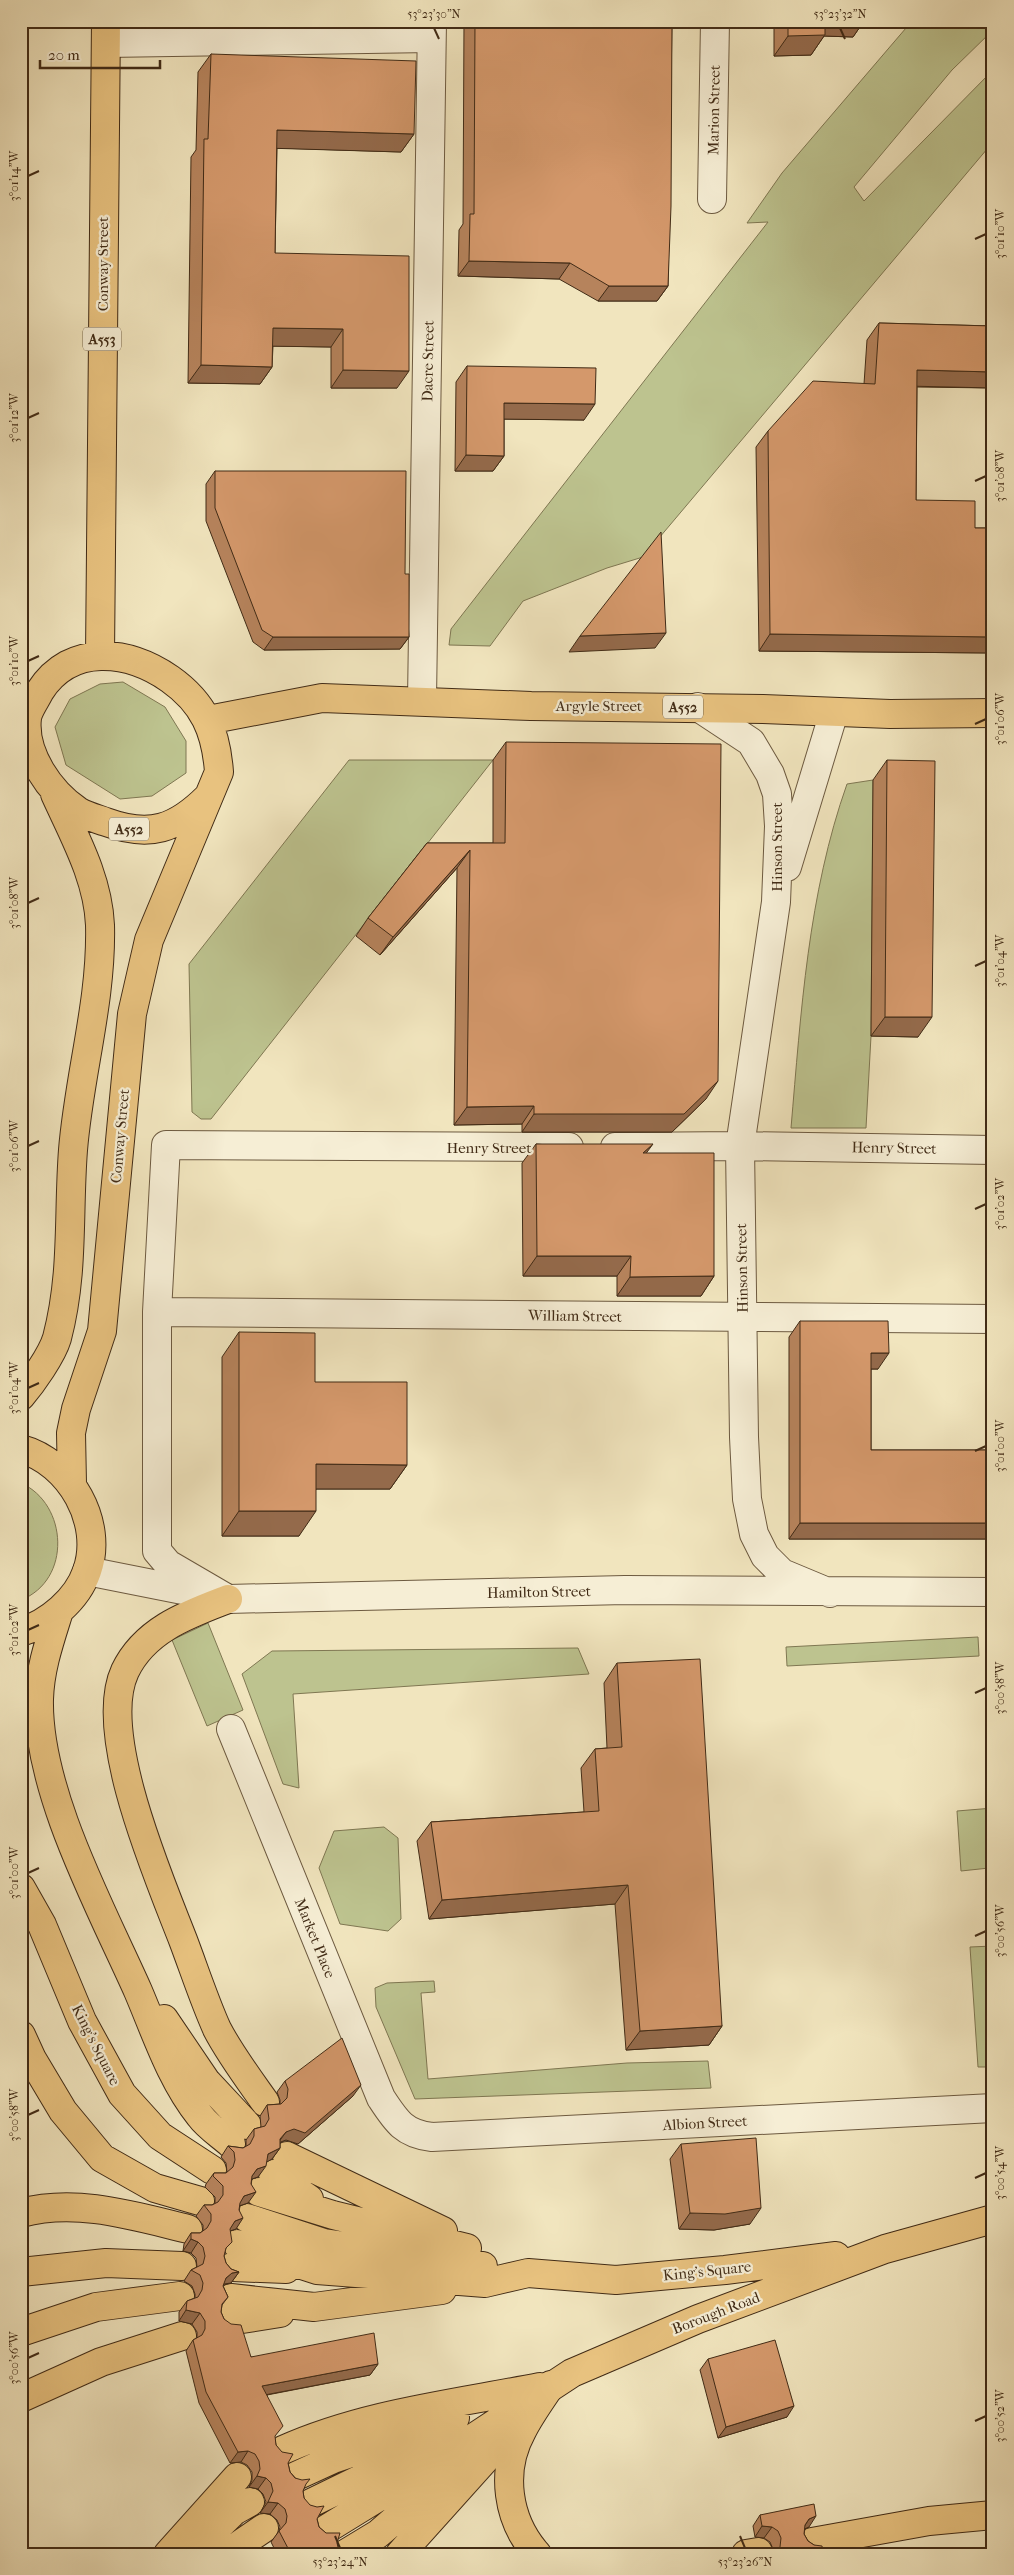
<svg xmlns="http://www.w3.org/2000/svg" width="1014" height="2575" font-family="'IM FELL French Canon',serif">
  <rect width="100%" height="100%" fill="#f1e5be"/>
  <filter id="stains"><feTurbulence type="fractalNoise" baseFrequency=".004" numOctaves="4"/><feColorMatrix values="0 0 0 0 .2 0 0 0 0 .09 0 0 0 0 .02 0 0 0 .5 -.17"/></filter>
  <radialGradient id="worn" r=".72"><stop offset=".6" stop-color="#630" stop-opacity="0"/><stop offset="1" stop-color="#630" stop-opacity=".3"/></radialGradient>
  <path fill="#bdc38f" stroke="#7f7752" d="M 912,21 L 993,21 L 993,30 L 952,70 L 854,187 L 864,201 L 993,70 L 993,142 L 643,557 L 607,568 L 523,601 L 490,646 L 449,645 L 451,629 L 768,222 L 747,223 L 782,173 Z
    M 123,682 L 165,707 L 186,741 L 186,773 L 152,796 L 120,799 L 66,765 L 55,727 L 70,699 L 100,684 Z
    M 349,760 L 493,760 L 211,1119 L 201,1119 L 192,1112 L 189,964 Z
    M 873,780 L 871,1036 L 866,1128 L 791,1128 C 801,1012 808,894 847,784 Z
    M 21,1483 C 68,1504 72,1580 21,1600 Z
    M 208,1623 L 243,1710 L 207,1726 L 172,1640 Z
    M 978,1637 L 979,1656 L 787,1666 L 786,1647 Z
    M 578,1648 L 589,1674 L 293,1694 L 299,1788 L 283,1784 L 242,1674 L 272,1651 Z
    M 993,1808 L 993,1840 L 990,1840 L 989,1868 L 961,1871 L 957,1811 Z
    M 384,1827 L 398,1838 L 401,1919 L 388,1931 L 340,1924 L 319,1868 L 334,1831 Z
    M 993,1946 L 993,2067 L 978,2067 L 970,1947 Z
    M 434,1981 L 435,1992 L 421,1993 L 428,2079 L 627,2063 L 708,2061 L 711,2088 L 415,2099 L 376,2007 L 375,1988 L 387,1983 Z"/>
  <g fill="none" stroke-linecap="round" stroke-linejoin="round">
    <defs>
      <path id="minor" d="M 106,43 L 431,38
        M 712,199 L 715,21
        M 422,700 L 432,21
        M 698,707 L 751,742 L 770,774 L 777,794 L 779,826 L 776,902 L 740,1146 L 744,1437 L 747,1499 L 754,1534 L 765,1556 L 782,1573 L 830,1593
        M 787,867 L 834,712
        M 615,1147 L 740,1146 L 993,1150
        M 157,1312 L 993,1319
        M 87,1571 L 228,1599 L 625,1590 L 993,1592
        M 228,1599 L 168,1564 L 157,1551 L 157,1312 L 166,1145 L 569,1147
        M 231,1729 L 381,2098 C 396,2121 404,2134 432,2137 L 993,2108"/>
      <path id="primary" d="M 100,656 L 106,21
        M 208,720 L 322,698 L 531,706 L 763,709 L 890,714 L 993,713
        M 21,1396 C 32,1383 52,1355 57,1338 C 74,1273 68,1215 73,1150 C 79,1075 102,1001 100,925 C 98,878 74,836 55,794
        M 21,1449 C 70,1462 104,1523 87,1571 C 77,1600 49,1623 21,1632
        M 72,1483 L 71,1433 L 76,1409 L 102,1331 L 132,1014 L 149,940 L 219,772 C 216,731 204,703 170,679 C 128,650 71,643 40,691 C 36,699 28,710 27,718 C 23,754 50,792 78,811 C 86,816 98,819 106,822 C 150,838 176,829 208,797
        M 228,1599 C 189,1614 145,1629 125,1671 C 96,1733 159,1878 183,1940 C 194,1969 204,2000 217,2029 C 230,2054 248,2078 265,2102
        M 59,1611 C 50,1640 40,1668 39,1699 C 37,1791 101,1908 138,1991 C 156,2033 171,2080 200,2116 C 208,2127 221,2135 231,2144
        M 21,1888 L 42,1925 L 82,2021 L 122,2094 L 160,2136 L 212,2170
        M 164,2019 L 206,2081 L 247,2125
        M 21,2035 L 32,2059 L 63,2111 L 102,2158 L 155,2188 L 200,2201
        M 287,2156 L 443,2231
        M 273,2174 L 309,2199
        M 259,2192 L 333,2215 L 467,2248
        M 21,2213 C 77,2198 134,2216 188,2229
        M 247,2218 L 324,2243 L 483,2266
        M 237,2244 L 317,2270 L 485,2283 L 528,2273 L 616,2280 L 725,2270 L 836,2256
        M 232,2267 L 286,2269
        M 21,2272 L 106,2263 L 182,2266
        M 231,2298 L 314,2307 L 442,2290
        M 229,2321 L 280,2313
        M 21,2332 L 96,2307 L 180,2296
        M 21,2398 L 101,2362 L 182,2336
        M 283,2450 C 363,2414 453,2404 540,2387
        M 296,2476 L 333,2459 L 455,2418
        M 311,2503 L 445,2438
        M 325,2530 L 461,2446 L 572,2373 L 698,2319 L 885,2249 L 993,2219
        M 168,2554 L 237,2477
        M 190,2554 L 234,2511 L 250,2502
        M 226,2554 L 264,2528
        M 345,2554 L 378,2534 L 465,2459
        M 400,2554 L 524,2416"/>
      <path id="trunk" d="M 812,2542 L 929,2521 L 993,2515
        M 537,2554 C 507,2520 500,2471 522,2431 C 530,2415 541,2400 551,2385
        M 746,2554 L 758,2552"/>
    </defs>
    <use href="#minor" stroke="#6d5a40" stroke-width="30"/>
    <use href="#primary" stroke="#412b16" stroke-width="30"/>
    <use href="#trunk" stroke="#412b16" stroke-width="30"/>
    <use href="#minor" stroke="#f6eed5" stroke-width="28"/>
    <use href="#primary" stroke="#e8c27f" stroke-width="28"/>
    <use href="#trunk" stroke="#e8c27f" stroke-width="28"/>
  </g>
  <path fill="#b6835c" stroke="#412b16" d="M 464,21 L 672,21 L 668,286 L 657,301 L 598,301 L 559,279 L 458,276 L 459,230 L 463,224 Z
    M 774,21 L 864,21 L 853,37 L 824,36 L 811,55 L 774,56 Z
    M 211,54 L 414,134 L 401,152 L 277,148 L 275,253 L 397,388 L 331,388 L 331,347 L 273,346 L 272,367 L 260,384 L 188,383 L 191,157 L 196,150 L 198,72 Z
    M 879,323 L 993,326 L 993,388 L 917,387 L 916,500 L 975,528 L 993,528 L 993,653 L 759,651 L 756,447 L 768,431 L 864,384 L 867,340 Z
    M 467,366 L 584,420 L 504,419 L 504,456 L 493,471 L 455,471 L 456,382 Z
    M 215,471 L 405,574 L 409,637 L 400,649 L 264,650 L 253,642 L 206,521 L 206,484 Z
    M 506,742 L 706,1099 L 672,1132 L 522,1132 L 522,1124 L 454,1125 L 457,868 L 380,955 L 356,936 L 368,918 L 427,843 L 493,843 L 493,760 Z
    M 887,760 L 918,1037 L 871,1036 L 873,780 Z
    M 536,1144 L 646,1153 L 714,1276 L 701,1296 L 617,1296 L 617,1276 L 523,1276 L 522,1163 Z
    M 800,1321 L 878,1369 L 871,1369 L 871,1450 L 993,1450 L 993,1529 L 986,1539 L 789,1539 L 789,1337 Z
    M 239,1332 L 315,1382 L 407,1465 L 390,1489 L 316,1489 L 299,1536 L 222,1536 L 222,1357 Z
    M 617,1663 L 722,2026 L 709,2045 L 626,2050 L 615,1904 L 429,1919 L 417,1841 L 431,1822 L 584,1812 L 581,1768 L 595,1749 L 607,1748 L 604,1683 Z
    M 285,2081 L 353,2096 L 298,2144 L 286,2140 L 280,2143 L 280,2148 L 272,2159 L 266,2162 L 258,2177 L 252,2179 L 248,2203 L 240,2206 L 236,2229 L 230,2231 L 224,2256 L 226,2263 L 231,2269 L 239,2272 L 231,2283 L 224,2285 L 223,2286 L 228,2297 L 222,2305 L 221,2312 L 224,2319 L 251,2357 L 378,2364 L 370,2375 L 267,2395 L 276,2445 L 288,2463 L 290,2472 L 304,2488 L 303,2491 L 304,2498 L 317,2519 L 319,2527 L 337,2543 L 339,2551 L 342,2554 L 277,2554 L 271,2542 L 279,2531 L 280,2527 L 277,2520 L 270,2514 L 260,2513 L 266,2502 L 263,2494 L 258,2489 L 249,2487 L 252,2480 L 252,2472 L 247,2465 L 241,2462 L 230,2463 L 199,2403 L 186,2351 L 193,2340 L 197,2338 L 197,2332 L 192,2324 L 179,2321 L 179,2312 L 187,2301 L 195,2298 L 195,2294 L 192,2286 L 184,2281 L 191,2270 L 197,2267 L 196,2258 L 191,2253 L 183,2251 L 184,2244 L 191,2233 L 200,2233 L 203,2231 L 203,2225 L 196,2216 L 204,2205 L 212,2205 L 215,2203 L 215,2197 L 205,2187 L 206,2184 L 214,2173 L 226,2173 L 227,2172 L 226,2163 L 221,2157 L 228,2146 L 243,2148 L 246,2146 L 246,2140 L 254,2129 L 261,2127 L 260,2116 L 267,2105 L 280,2104 L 280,2100 L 277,2092 Z
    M 681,2144 L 750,2224 L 714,2230 L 679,2229 L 670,2159 Z
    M 708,2359 L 787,2417 L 718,2438 L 700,2370 Z
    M 760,2515 L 809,2527 L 805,2529 L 804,2534 L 808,2541 L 823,2551 L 821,2554 L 773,2554 L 773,2549 L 770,2542 L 764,2538 L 755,2537 L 753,2526 Z"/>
  <path fill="#946a4b" stroke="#412b16" d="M 822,21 L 864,21 L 853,37 L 824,36 L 811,55 L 774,56 L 788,36 Z
    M 277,130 L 414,134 L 401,152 L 265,148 Z
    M 469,261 L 570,263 L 559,279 L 458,276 Z
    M 609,286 L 668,286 L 657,301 L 598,301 Z
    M 273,328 L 343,329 L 331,347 L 261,346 Z
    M 201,365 L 272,367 L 260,384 L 188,383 Z
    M 343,370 L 409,371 L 397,388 L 331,388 Z
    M 917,370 L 993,372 L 993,388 L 906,386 Z
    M 504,403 L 595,404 L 584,420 L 493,419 Z
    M 466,455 L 504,456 L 493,471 L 455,471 Z
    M 666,633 L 655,648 L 569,652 L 580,636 Z
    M 770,634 L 993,637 L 993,653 L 759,651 Z
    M 273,637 L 409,637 L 400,649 L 264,650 Z
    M 470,850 L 457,868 L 380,955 L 393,937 Z
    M 885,1017 L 932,1017 L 918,1037 L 871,1036 Z
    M 718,1081 L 706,1099 L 672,1132 L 522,1132 L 534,1114 Z
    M 534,1106 L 522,1124 L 454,1125 L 467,1107 Z
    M 653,1144 L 639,1163 L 643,1153 Z
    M 537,1256 L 631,1256 L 617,1276 L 523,1276 Z
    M 714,1276 L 701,1296 L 617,1296 L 630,1277 Z
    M 871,1353 L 889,1353 L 878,1369 L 860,1369 Z
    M 316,1464 L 407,1465 L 390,1489 L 299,1489 Z
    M 239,1511 L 316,1511 L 299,1536 L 222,1536 Z
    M 800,1523 L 993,1523 L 993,1529 L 986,1539 L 789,1539 Z
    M 628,1885 L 615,1904 L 429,1919 L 442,1900 Z
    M 722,2026 L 709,2045 L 626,2050 L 640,2031 Z
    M 361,2085 L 353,2096 L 298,2144 L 286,2140 L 278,2143 L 273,2150 L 286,2132 Z
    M 280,2148 L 272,2159 L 260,2166 L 268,2154 Z
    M 266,2166 L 258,2177 L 249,2180 L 257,2169 Z
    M 256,2192 L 248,2203 L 236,2207 L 244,2196 Z
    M 761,2208 L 750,2224 L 714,2230 L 679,2229 L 690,2213 Z
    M 243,2218 L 236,2229 L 227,2232 L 235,2221 Z
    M 191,2239 L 198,2242 L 191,2253 L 183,2251 Z
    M 239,2272 L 231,2283 L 224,2284 L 218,2289 L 226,2278 L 232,2273 Z
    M 186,2310 L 200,2313 L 192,2324 L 179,2321 Z
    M 378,2364 L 370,2375 L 254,2397 L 262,2386 Z
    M 794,2406 L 787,2417 L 718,2438 L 726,2427 Z
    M 248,2451 L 241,2462 L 230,2463 L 238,2452 Z
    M 257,2476 L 266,2478 L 258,2489 L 249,2487 Z
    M 268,2502 L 278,2503 L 270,2514 L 260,2513 Z
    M 816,2516 L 809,2527 L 802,2530 L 809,2519 Z
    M 762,2526 L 772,2527 L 764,2538 L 755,2537 Z
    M 823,2551 L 821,2554 L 812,2554 L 812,2553 Z"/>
  <path fill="#d4986b" stroke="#412b16" d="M 475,21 L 672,21 L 671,206 L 668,286 L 609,286 L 570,263 L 469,261 L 470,214 L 474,214 Z
    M 788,21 L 825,21 L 825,35 L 788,36 Z
    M 211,54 L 416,61 L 414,134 L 277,130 L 275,253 L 409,256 L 409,371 L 343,370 L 343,329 L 273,328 L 272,367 L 201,365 L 204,139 L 208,139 Z
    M 879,323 L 993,326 L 993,372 L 917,370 L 916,500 L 975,501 L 975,528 L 993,528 L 993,637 L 770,634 L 768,431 L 813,381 L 875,384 Z
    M 467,366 L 596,368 L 595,404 L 504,403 L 504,456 L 466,455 Z
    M 215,471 L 406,471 L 405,574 L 409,574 L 409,637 L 273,637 L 262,630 L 215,508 Z
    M 661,532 L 666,633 L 580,636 Z
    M 506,742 L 721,744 L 718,1081 L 684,1114 L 534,1114 L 534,1106 L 467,1107 L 470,850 L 393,937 L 368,918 L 427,843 L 505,843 Z
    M 887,760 L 935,761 L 932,1017 L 885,1017 Z
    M 536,1144 L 653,1144 L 643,1153 L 714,1153 L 714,1276 L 630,1277 L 631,1256 L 537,1256 Z
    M 800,1321 L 888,1321 L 889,1353 L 871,1353 L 871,1450 L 993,1450 L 993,1523 L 800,1523 Z
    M 239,1332 L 315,1333 L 315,1382 L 407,1382 L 407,1465 L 316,1464 L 316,1511 L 239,1511 Z
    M 700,1659 L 722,2026 L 640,2031 L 628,1885 L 442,1900 L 431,1822 L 599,1811 L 595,1749 L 622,1747 L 617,1663 Z
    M 342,2038 L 361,2085 L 305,2133 L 294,2129 L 286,2132 L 280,2139 L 280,2148 L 268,2154 L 266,2166 L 257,2169 L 252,2176 L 251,2184 L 256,2192 L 244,2196 L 240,2203 L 239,2210 L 243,2218 L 235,2221 L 230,2229 L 232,2242 L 226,2248 L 224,2256 L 226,2263 L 231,2269 L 239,2272 L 232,2273 L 226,2278 L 223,2286 L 228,2297 L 222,2304 L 221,2312 L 224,2319 L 231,2324 L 241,2325 L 251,2357 L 374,2333 L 378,2364 L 262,2386 L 283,2426 L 275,2436 L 276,2445 L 282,2452 L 293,2454 L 288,2463 L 290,2472 L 295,2478 L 302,2480 L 310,2479 L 306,2484 L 303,2491 L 304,2498 L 310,2505 L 317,2507 L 324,2506 L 317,2519 L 319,2527 L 326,2533 L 340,2533 L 337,2543 L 339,2551 L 342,2554 L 291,2554 L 279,2531 L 286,2523 L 287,2516 L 285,2509 L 278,2503 L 268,2502 L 273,2491 L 271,2483 L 266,2478 L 257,2476 L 260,2469 L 259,2461 L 255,2454 L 248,2451 L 238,2452 L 206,2392 L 193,2340 L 202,2335 L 205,2329 L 205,2321 L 200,2313 L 186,2310 L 187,2301 L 198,2297 L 202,2290 L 203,2283 L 200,2275 L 191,2270 L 203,2264 L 205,2256 L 203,2247 L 198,2242 L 191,2239 L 191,2233 L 200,2233 L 207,2228 L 211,2221 L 211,2214 L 204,2205 L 212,2205 L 218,2202 L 223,2195 L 223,2186 L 213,2176 L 214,2173 L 226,2173 L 233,2167 L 235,2160 L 234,2152 L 228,2146 L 243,2148 L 250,2144 L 254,2136 L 254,2129 L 265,2126 L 269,2119 L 267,2105 L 281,2104 L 287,2098 L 288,2089 L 285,2081 Z
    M 756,2138 L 761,2208 L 725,2214 L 690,2213 L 681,2144 Z
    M 775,2340 L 794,2406 L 726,2427 L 708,2359 Z
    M 814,2504 L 816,2516 L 809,2519 L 805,2525 L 804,2534 L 808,2541 L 814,2545 L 822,2546 L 823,2551 L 813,2554 L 774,2554 L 780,2547 L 781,2538 L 778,2531 L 772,2527 L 762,2526 L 760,2515 Z"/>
  <path fill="none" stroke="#412b16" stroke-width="2" d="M 434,28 L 439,39M 840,28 L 845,39M 28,176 L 39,171M 975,239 L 986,234M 28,418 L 39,413M 975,481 L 986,476M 28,661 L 39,656M 975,724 L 986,719M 28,903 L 39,898M 975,966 L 986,961M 28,1146 L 39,1141M 975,1209 L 986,1204M 28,1388 L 39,1383M 975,1451 L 986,1446M 28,1630 L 39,1625M 975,1693 L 986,1688M 28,1873 L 39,1868M 975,1936 L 986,1931M 28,2115 L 39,2110M 975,2178 L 986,2173M 28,2358 L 39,2353M 975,2421 L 986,2416M 335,2536 L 340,2548M 740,2536 L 745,2548"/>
  <g text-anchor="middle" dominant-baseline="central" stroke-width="4.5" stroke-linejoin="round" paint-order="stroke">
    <g fill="#f6eed5" stroke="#77664f" stroke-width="1">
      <rect x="83" y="327.5" width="38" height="23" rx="4"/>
      <rect x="663" y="695.5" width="40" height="23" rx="4"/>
      <rect x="109" y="817.5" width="40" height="23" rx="4"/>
    </g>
    <g font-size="14" font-weight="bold" fill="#412b16">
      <text x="102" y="339">A553</text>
      <text x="683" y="707">A552</text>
      <text x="129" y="829">A552</text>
    </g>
    <g font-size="15" fill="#412b16" stroke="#f6eed5">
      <text transform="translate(714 110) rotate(-89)">Marion Street</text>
      <text transform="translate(103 264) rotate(-90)">Conway Street</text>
      <text transform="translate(428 361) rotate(-89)">Dacre Street</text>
      <text x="599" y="706">Argyle Street</text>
      <text transform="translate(777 847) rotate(-90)">Hinson Street</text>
      <text transform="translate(120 1136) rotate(-85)">Conway Street</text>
      <text x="489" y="1148">Henry Street</text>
      <text transform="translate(894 1148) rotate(1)">Henry Street</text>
      <text transform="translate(742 1268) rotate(-91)">Hinson Street</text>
      <text transform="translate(575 1316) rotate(1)">William Street</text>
      <text transform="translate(539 1592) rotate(-1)">Hamilton Street</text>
      <text transform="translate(315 1938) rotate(68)">Market Place</text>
      <text transform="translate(96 2045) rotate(63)">King's Square</text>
      <text transform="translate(705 2123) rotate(-3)">Albion Street</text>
      <text transform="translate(707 2271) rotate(-6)">King's Square</text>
      <text transform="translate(716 2313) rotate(-21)">Borough Road</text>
    </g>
  </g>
  <rect width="1014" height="2575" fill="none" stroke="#f1e5be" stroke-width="55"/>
  <path d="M40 60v8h120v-8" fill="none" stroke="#412b16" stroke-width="2.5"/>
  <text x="48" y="60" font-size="15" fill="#412b16" stroke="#f6eed5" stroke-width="4" paint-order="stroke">20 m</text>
  <rect x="28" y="28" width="958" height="2520" fill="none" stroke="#412b16" stroke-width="2"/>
  <g font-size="12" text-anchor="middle" fill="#412b16">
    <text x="434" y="18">53°23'30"N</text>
    <text x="840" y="18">53°23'32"N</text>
    <text transform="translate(14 176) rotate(-90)" y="4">3°01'14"W</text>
    <text transform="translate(1000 234) rotate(-90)" y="4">3°01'10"W</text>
    <text transform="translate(14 418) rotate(-90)" y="4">3°01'12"W</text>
    <text transform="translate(1000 476) rotate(-90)" y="4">3°01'08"W</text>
    <text transform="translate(14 661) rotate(-90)" y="4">3°01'10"W</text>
    <text transform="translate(1000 719) rotate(-90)" y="4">3°01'06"W</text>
    <text transform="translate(14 903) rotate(-90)" y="4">3°01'08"W</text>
    <text transform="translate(1000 961) rotate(-90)" y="4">3°01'04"W</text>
    <text transform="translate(14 1146) rotate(-90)" y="4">3°01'06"W</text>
    <text transform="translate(1000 1204) rotate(-90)" y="4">3°01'02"W</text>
    <text transform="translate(14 1388) rotate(-90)" y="4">3°01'04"W</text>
    <text transform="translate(1000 1446) rotate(-90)" y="4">3°01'00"W</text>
    <text transform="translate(14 1630) rotate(-90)" y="4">3°01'02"W</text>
    <text transform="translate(1000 1688) rotate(-90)" y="4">3°00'58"W</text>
    <text transform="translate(14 1873) rotate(-90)" y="4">3°01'00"W</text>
    <text transform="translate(1000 1931) rotate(-90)" y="4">3°00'56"W</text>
    <text transform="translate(14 2115) rotate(-90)" y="4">3°00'58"W</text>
    <text transform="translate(1000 2173) rotate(-90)" y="4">3°00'54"W</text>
    <text transform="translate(14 2358) rotate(-90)" y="4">3°00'56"W</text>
    <text transform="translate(1000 2416) rotate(-90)" y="4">3°00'52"W</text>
    <text x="340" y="2566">53°23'24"N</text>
    <text x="745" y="2566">53°23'26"N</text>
  </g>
  <rect width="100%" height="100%" filter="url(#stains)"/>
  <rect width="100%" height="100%" fill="url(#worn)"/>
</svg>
